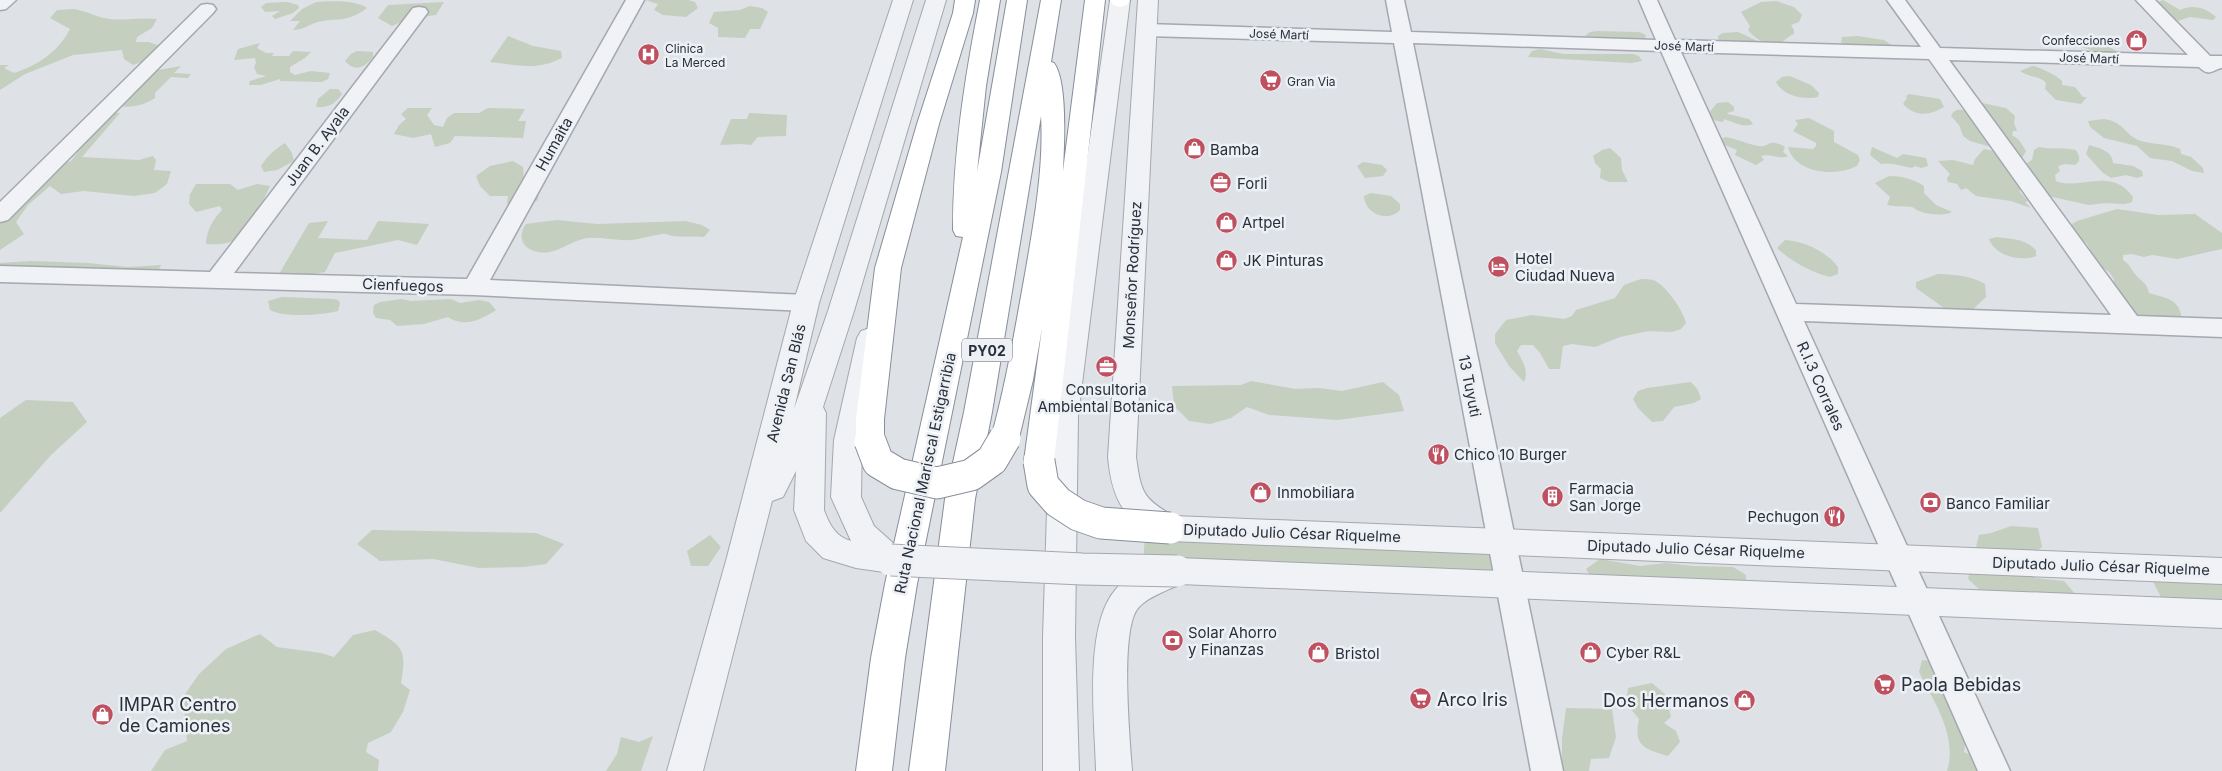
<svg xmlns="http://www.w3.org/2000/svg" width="2222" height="771" font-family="Inter,sans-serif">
  <rect width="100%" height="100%" fill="#dee1e6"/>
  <path fill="#c4cfc0" d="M 645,0 L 688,0 L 695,2 L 698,8 L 686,17 L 663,15 L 654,10 L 658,4 Z
    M 2163,0 L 2180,10 C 2193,4 2205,7 2216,17 L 2213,20 L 2190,17 L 2178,21 L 2162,9 L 2158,2 Z
    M 1776,1 L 1794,7 L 1802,15 L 1799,22 L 1791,25 L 1794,30 L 1794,34 C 1788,36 1785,41 1780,43 C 1770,49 1754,38 1748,30 L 1750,26 L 1741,12 L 1761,2 Z
    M 287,2 L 298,5 L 299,8 L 293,13 L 275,19 L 272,16 L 280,11 L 265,12 L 261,7 L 266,3 Z
    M 316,2 C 330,1 356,0 367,8 C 344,25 337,16 315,23 C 306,26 303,30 293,30 L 300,21 L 290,21 L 302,9 Z
    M 444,2 L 436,15 L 408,19 L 392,26 L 378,18 L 388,5 Z
    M 750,6 L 762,8 L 768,12 L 760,29 L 750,29 L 745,38 L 718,37 L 718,28 L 709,23 L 714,12 L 740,10 Z
    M 74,9 C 87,11 96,17 109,19 C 125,21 140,17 157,19 L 152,28 L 137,37 L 136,42 L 149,42 L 162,47 L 145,61 L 133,65 L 124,59 L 122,50 L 73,55 L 25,74 L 0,90 L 0,65 L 9,65 L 4,68 L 14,73 C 38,65 58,52 70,29 L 50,18 L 57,10 Z
    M 1597,31 L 1639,32 L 1646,35 L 1645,39 C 1624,43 1605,36 1585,36 L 1590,32 Z
    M 1738,32 L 1764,44 L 1719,43 L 1718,36 L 1723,33 Z
    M 508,36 L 533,46 L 561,51 L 562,58 C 537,71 517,65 490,62 Z
    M 1857,36 L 1884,40 L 1897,49 L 1847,46 L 1841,42 L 1842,37 Z
    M 2087,42 C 2101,41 2115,48 2125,58 L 2084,48 L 2081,44 Z
    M 260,43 L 257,48 L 266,53 L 274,53 L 272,56 L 289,56 L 293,51 L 311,52 L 305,58 L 290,67 L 290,72 L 295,75 L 311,71 L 330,73 L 328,79 L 322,82 L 280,81 L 280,79 L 261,85 L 249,85 L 250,81 L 266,76 L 257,74 L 254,67 L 256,63 L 255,58 L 234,60 L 238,49 Z
    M 1540,49 L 1563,54 L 1633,54 L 1639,56 L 1642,61 L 1631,63 L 1528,57 L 1532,51 Z
    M 357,51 L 373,52 L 373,57 C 365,67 355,73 345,61 L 351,54 Z
    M 181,66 L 174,73 L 191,74 L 188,78 L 171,77 L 155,93 L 155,98 C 142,106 132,108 116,106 L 147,72 Z
    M 2032,66 C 2038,66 2058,76 2062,81 L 2062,85 L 2075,87 L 2083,97 L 2087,97 L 2081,104 L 2056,100 L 2045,89 L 2046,83 C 2040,76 2028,77 2020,71 Z
    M 1790,76 L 1811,85 L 1819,93 L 1818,97 C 1804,100 1783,96 1776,82 L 1782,77 Z
    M 330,89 L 338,89 L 342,94 C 335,104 329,108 316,107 L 318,99 Z
    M 1909,94 L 1940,99 L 1944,107 C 1932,114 1917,119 1903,104 L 1907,98 L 1906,96 Z
    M 1728,102 L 1734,107 L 1734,111 L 1727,113 L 1728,114 L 1749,119 L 1753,124 C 1743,128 1734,122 1724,119 L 1723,122 L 1713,120 L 1709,113 L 1717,103 Z
    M 1982,103 L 2006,108 L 2015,116 L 2014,123 L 2017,131 L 2013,131 L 2012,135 L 2019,140 L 2026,151 L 2022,158 L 2019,159 L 2024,188 L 2019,191 L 2028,201 L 2025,202 L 2031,208 L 2011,201 L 1976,196 L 1966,188 L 1961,190 L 1957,184 L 1948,182 L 1947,178 L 1950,174 L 1938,161 L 1953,160 L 1973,165 L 1975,159 L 1984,149 L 1994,151 L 1991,147 L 1970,141 L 1963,136 L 1959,125 L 1951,116 C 1954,108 1962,109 1969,112 Z
    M 408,108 L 432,108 L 427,115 L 434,125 L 443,127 L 447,118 L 454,113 L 479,113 L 488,108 L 525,109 L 518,121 L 526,121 L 523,138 L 455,136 L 450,143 L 435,147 L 431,134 L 413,138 L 394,134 L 399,125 L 406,119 L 401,114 Z
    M 109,112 L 120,113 L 82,157 L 139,160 L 153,156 L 156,160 L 154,170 L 171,171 L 167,184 L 155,193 L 134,196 L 84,191 L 61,194 L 50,186 L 28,205 L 16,222 L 24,234 L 0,250 L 0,201 L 19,202 L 55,167 L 71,161 Z
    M 749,113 L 787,115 L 786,136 L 758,137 L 751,145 L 740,144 L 720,145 L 731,119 L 747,119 Z
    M 1809,118 L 1834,131 L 1834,142 L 1858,155 L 1860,160 L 1857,166 C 1836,177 1795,174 1788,147 L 1813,149 L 1816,146 L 1816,143 L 1793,131 L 1798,124 L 1795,120 Z
    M 2104,119 C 2125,122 2125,136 2141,141 C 2154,145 2167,143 2180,149 L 2181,154 L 2191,157 L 2203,168 L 2204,173 L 2192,171 L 2172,161 L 2150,158 L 2137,146 L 2104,138 L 2090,127 L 2088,121 Z
    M 1726,137 C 1737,139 1747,144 1758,146 C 1770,148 1768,137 1785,147 L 1783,152 L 1788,156 C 1780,160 1771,153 1761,156 L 1764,160 L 1756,165 L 1735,155 L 1737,150 L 1722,144 L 1721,139 Z
    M 285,143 L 292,153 L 294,161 L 277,170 L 264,172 L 261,166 C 267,156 275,149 285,143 Z
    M 2089,145 C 2099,148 2113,151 2113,163 L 2133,166 L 2142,171 L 2143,176 L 2137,178 L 2126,175 L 2111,178 L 2102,172 L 2086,154 Z
    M 1872,147 L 1897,158 L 1903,154 L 1926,158 L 1928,166 L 1921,168 L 1915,166 L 1912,168 C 1902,166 1891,162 1881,164 L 1870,155 Z
    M 2039,147 C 2052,150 2063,147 2076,150 L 2079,156 L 2079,161 L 2075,165 L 2065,164 L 2058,166 L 2060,171 L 2055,175 L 2056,181 C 2081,191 2111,166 2133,197 L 2132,202 L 2125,204 L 2105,203 L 2089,205 L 2048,196 L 2027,168 L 2027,163 L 2032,160 L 2034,150 Z
    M 1610,148 L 1621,158 L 1622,170 L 1628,182 L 1609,182 L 1600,178 L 1601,169 L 1595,163 L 1593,156 L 1602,150 Z
    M 513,161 L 523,167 L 524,181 L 539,185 L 538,200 L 523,209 L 507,204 L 508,196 L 490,196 L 480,186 L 476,176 L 490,166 Z
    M 1363,162 L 1382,165 L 1387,170 L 1383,176 L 1365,178 L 1357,166 Z
    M 1889,176 C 1902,176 1913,179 1924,186 L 1924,193 L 1936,205 L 1952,212 C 1944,216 1928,215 1919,211 C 1915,210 1916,208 1912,207 C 1903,206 1896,207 1887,205 L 1890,197 L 1875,183 Z
    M 196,184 L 230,184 L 238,190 L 257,184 L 270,186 C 265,198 246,232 236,239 C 229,244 215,245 206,244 C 207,229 212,221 222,210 L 220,206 L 196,212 L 189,204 L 190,194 Z
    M 1371,193 L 1391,196 L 1400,204 L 1400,210 C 1388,223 1365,214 1364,196 Z
    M 2117,209 L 2158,215 L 2195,214 L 2222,233 L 2222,249 L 2177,259 L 2152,255 L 2144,257 L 2132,254 L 2123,255 L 2123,260 C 2129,264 2130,267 2134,273 C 2140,281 2147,282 2149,293 C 2172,300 2180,299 2183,325 L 2141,321 L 2113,285 L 2114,279 L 2109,272 L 2099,265 L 2087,244 L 2073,231 L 2072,224 L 2077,221 Z
    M 557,220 L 597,224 L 685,221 L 702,225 L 710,230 L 704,237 C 694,236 683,237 673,236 C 669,236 666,233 662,234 C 652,235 642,239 632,240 C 617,241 603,237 589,238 C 571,239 557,256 538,252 C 522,249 517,236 526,224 Z
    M 328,221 L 318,238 L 367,240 L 378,221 L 429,224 L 417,245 L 398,240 L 335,253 L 325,272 L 303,276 L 279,274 L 309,223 Z
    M 1997,237 C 2012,239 2025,239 2036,250 L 2036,256 C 2020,262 1995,256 1989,239 Z
    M 1785,240 C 1804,241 1827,252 1838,267 L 1838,274 L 1830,277 C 1811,272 1792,262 1777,248 Z
    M 31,261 L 88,263 L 128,267 L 161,265 L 155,278 L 0,274 L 0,263 Z
    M 1938,274 C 1956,275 1969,275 1985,284 L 1986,297 L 1971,311 L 1947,310 L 1916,288 L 1916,282 Z
    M 1641,279 C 1644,279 1649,279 1653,280 C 1665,284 1683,310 1686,323 L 1681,329 L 1672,332 L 1649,331 L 1620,337 L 1595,347 L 1572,344 L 1563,346 L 1560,369 L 1549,369 L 1540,353 L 1533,345 L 1521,345 L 1517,351 C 1523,362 1529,370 1524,382 L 1509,366 L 1495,343 L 1495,334 L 1506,320 L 1532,315 L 1564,319 L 1572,316 L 1576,310 L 1615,298 L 1624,285 Z
    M 282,297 L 334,299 L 338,300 L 340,303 L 338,311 C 323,315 284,318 270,310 L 268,301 Z
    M 401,299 L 411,301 L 451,299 L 460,303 L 479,300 L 489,302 L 496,310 C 481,320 464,328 448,317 L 424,324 L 397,326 L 390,320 L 376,318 L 373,313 L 374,305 L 380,302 Z
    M 1251,381 L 1296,389 L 1319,388 L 1342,391 L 1383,382 L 1399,395 L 1404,411 L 1338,420 L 1269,415 L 1247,407 L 1231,418 L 1210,424 L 1189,421 L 1174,406 L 1172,386 L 1241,385 Z
    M 1691,382 L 1698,390 L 1701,399 L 1694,403 L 1674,407 L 1663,421 L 1652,422 L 1638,408 L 1633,399 L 1638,391 L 1647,388 Z
    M 26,400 L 73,402 L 87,422 L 51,455 L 0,513 L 0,418 Z
    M 2011,526 L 2038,528 L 2042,547 L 2027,558 L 2035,578 L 2064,581 L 2083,603 L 2083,623 L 2053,621 L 1992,601 L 1968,579 L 1979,535 L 1991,533 Z
    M 372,530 L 536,533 L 564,544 L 546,564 L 523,567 L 479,568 L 433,559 L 380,561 L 357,544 Z
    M 710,535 L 721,547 L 708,566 L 691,566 L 687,551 Z
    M 1145,535 L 1496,546 L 1502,577 L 1143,564 Z
    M 1600,559 L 1640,566 L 1666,563 L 1693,566 L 1733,567 L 1746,575 L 1746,587 L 1593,580 L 1586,569 Z
    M 2151,578 L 2222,583 L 2222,616 L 2163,601 Z
    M 375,630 C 403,646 407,650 401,683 L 410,690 L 403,712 L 391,732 L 368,743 L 366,752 L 379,760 L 378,771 L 151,771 L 165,750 L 187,741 L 183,697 L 199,674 L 226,649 L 260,634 L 277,647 L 321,653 L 334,657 L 353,635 Z
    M 1922,660 L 1934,661 L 1982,744 L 1965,744 L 1964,752 L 1991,765 L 1994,771 L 1947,771 C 1958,736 1934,702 1919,672 Z
    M 1652,683 L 1666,695 L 1671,717 L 1664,723 L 1676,731 L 1680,742 L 1668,756 C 1645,749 1633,747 1639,719 L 1626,703 L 1628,688 Z
    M 1566,708 L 1612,709 L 1616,737 L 1609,758 L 1591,759 L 1589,771 L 1562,771 L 1562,739 Z
    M 653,736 L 641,771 L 606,771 L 617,754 L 621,737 L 639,742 Z"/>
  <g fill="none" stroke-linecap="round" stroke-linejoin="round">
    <defs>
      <path id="minor" d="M 0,0 L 16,0 L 6,9 L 0,10 Z
        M 626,0 L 644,0 L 490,280 L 806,295 L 814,297 L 818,303 L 814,309 L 806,311 L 474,295 L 0,282 L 0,266 L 210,272 L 413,8 L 419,7 L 425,8 L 428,12 L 234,273 L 467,279 Z
        M 1386,0 L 1404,0 L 1411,32 L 1656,40 L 1639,0 L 1657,0 L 1675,40 L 1921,47 L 1887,0 L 1905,0 L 1940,48 L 2188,55 L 2136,0 L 2155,0 L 2210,56 L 2222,56 L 2222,68 C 2213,69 2210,78 2199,67 L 1949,60 L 2137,316 L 2222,319 L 2222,337 L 1804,321 L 2010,771 L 1978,771 L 1661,51 L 1413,43 L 1563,771 L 1531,771 L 1394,43 L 1146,36 L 1139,34 L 1137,30 L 1139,26 L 1146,24 L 1392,32 ZM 1681,52 L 1929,59 L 2111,315 L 1796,304 Z
        M 207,4 L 213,5 L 216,9 L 213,13 L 8,220 L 0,222 L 0,202 L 201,5 Z"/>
      <path id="tertiary" d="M 893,0 L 913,0 L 819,303 L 794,409 L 828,311 L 926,0 L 946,0 L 854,311 L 823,407 L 826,413 L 824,510 C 829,524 836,537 851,541 L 831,497 L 834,440 L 857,338 L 861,331 L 870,328 L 879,331 L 883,338 L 862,440 L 861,497 L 874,526 L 902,551 L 907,560 L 902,569 L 891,573 L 856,568 L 823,558 L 806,541 L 794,510 L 796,471 L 783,497 L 772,501 L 703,771 L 667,771 L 727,557 L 793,303 Z
        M 1110,0 L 1130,0 L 1078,416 L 1075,637 L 1079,771 L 1043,771 L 1043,637 L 1050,416 Z
        M 1138,0 L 1158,0 L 1136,457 C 1141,491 1142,499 1174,516 L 2222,558 L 2222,584 L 1170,541 C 1126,525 1112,502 1108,457 Z
        M 1177,558 L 2222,600 L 2222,628 L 1180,584 C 1167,591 1149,596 1139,607 C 1119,627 1130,740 1132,771 L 1096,771 C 1095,723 1083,626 1116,589 C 1127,576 1161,563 1177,558 Z"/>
      <path id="trunk" d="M 955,0 L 975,0 L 973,13 L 939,124 L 901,268 L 884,419 L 884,441 L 880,449 L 870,452 L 860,449 L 856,441 L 856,419 L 875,268 L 917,124 L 953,13 Z
        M 980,0 L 1000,0 L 986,86 L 977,172 L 1007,0 L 1027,0 L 1001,172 L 917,584 L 905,658 L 892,771 L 856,771 L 871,658 L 885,584 L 963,237 L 956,236 L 953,230 C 953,152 965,76 980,0 Z
        M 1041,0 L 1061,0 L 1051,62 L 1054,63 C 1068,82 1064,147 1063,171 L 1085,0 L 1105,0 L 1054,461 L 1049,469 L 1039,472 L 1029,469 L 1024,461 L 1042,328 L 1033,380 L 1019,438 L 1015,446 L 1005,449 L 995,446 L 991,438 C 1006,384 1015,329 1025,274 C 1034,222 1044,168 1041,116 L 992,412 L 975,499 L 945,771 L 909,771 L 945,499 L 964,412 Z
        M 1110,0 L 1130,0 L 1127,5 L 1120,7 L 1113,5 Z"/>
    </defs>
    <use href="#minor" stroke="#a4a8af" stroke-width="3"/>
    <use href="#tertiary" stroke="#a4a8af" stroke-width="2"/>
    <use href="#trunk" stroke="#878f9b" stroke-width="2"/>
    <use href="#minor" fill="#f0f2f5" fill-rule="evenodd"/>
    <use href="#tertiary" fill="#f0f2f5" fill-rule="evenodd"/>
    <use href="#trunk" fill="#fff" fill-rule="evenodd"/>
    <defs>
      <path id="tertiary-bridge" d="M 891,560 L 1082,569 L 1177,571"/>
      <path id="trunk-bridge" d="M 870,441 L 878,462 L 898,474 L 937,483 L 971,475 L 992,460 L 1005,438
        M 1039,461 L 1043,485 L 1058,502 L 1078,515 L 1101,523 L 1170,528"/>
    </defs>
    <use href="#tertiary-bridge" stroke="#a4a8af" stroke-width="33" stroke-linecap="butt"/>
    <use href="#trunk-bridge" stroke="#878f9b" stroke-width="33" stroke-linecap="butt"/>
    <use href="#tertiary-bridge" stroke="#f0f2f5" stroke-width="31"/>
    <use href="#trunk-bridge" stroke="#fff" stroke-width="31"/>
  </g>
  <defs>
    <symbol id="shop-disc" viewBox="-11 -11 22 22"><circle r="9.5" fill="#bf5060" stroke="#edf0f4"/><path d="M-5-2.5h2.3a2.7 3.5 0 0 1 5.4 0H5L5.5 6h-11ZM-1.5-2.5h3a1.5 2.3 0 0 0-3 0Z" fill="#fff"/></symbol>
    <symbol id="hospital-disc" viewBox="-11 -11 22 22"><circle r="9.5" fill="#bf5060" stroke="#edf0f4"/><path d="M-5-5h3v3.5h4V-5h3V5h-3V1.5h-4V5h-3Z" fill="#fff"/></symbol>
    <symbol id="supermarket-disc" viewBox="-11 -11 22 22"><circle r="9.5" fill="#bf5060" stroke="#edf0f4"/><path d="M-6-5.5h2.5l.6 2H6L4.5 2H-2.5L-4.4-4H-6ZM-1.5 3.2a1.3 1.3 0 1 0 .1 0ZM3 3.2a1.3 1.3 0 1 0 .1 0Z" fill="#fff"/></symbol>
    <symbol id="office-disc" viewBox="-11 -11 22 22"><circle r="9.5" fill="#bf5060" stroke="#edf0f4"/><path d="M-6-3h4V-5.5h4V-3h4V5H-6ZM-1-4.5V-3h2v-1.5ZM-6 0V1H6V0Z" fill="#fff"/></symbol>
    <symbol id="hotel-disc" viewBox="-11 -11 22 22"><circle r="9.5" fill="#bf5060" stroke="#edf0f4"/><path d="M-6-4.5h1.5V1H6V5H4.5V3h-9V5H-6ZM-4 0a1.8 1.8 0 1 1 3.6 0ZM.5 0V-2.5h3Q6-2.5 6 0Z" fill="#fff"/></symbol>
    <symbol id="restaurant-disc" viewBox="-11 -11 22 22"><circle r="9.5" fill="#bf5060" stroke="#edf0f4"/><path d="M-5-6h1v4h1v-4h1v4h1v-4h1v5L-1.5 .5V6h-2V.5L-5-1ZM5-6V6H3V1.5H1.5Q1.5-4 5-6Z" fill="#fff"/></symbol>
    <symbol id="building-disc" viewBox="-11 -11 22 22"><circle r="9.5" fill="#bf5060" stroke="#edf0f4"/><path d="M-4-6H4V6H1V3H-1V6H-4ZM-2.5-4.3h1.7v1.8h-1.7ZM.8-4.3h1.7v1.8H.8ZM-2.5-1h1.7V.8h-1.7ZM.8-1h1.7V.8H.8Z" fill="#fff"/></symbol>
    <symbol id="bank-disc" viewBox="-11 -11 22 22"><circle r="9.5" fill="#bf5060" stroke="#edf0f4"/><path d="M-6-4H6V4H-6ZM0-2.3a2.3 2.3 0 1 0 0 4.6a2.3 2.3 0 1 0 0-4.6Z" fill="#fff"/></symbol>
  </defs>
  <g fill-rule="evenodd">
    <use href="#shop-disc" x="2124" y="28" width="25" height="25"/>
    <use href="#hospital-disc" x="636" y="42" width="25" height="25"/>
    <use href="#supermarket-disc" x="1258" y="68" width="25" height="25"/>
    <use href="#shop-disc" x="1182" y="136" width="25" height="25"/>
    <use href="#office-disc" x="1208" y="170" width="25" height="25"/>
    <use href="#shop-disc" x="1214" y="210" width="25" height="25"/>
    <use href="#shop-disc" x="1214" y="248" width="25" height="25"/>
    <use href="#hotel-disc" x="1486" y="254" width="25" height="25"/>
    <use href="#office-disc" x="1094" y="354" width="25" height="25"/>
    <use href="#restaurant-disc" x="1426" y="442" width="25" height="25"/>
    <use href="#shop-disc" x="1248" y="480" width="25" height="25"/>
    <use href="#building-disc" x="1540" y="484" width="25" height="25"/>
    <use href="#bank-disc" x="1918" y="490" width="25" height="25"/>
    <use href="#restaurant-disc" x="1822" y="504" width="25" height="25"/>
    <use href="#bank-disc" x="1160" y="628" width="25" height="25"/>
    <use href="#shop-disc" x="1578" y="640" width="25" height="25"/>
    <use href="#shop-disc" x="1306" y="640" width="25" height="25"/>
    <use href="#supermarket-disc" x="1872" y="672" width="25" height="25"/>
    <use href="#supermarket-disc" x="1408" y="686" width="25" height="25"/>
    <use href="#shop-disc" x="1732" y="688" width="25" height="25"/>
    <use href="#shop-disc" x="90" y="702" width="25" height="25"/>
  </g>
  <g text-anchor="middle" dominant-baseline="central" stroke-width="5" stroke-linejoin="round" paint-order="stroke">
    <g font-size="12" fill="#29303b" stroke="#edf0f4">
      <text transform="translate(1279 34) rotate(2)">José Martí</text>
      <text transform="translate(1684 46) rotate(2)">José Martí</text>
      <text transform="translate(2089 58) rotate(2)">José Martí</text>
    </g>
    <g font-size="12" fill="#29303b" stroke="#edf0f4" text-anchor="start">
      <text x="2120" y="40" text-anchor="end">Confecciones</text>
      <text x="665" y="48">Clinica<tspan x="665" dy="14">La Merced</tspan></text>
      <text x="1287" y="81">Gran Via</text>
    </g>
    <rect fill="#edf0f4" stroke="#646a72" stroke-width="1" x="962" y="338.5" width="50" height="23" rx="4"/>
    <g font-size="14" font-weight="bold" fill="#29303b">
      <text x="987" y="350">PY02</text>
    </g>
    <g font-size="15" fill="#29303b" stroke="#edf0f4">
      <text transform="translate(554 144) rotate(-61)">Humaita</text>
      <text transform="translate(317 146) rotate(-53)">Juan B. Ayala</text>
      <text transform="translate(1132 275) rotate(-87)">Monseñor Rodríguez</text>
      <text transform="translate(403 285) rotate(2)">Cienfuegos</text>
      <text transform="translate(786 383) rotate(-76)">Avenida San Blás</text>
      <text transform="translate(1470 386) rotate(79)">13 Tuyuti</text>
      <text transform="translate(1821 386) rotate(66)">R.I.3 Corrales</text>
      <text transform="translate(925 473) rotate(-78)">Ruta Nacional Mariscal Estigarribia</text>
      <text transform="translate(1292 533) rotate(2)">Diputado Julio César Riquelme</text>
      <text transform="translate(1696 549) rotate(2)">Diputado Julio César Riquelme</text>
      <text transform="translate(2101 566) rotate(2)">Diputado Julio César Riquelme</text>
    </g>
    <g font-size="15" fill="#29303b" stroke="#edf0f4" text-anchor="start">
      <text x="1210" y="149">Bamba</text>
      <text x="1237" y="183">Forli</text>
      <text x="1242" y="222">Artpel</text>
      <text x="1515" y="258">Hotel<tspan x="1515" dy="17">Ciudad Nueva</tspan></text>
      <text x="1243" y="260">JK Pinturas</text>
      <text x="1106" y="389" text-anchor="middle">Consultoria<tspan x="1106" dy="17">Ambiental Botanica</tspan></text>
      <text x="1454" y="454">Chico 10 Burger</text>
      <text x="1569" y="488">Farmacia<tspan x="1569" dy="17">San Jorge</tspan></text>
      <text x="1277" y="492">Inmobiliara</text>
      <text x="1946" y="503">Banco Familiar</text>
      <text x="1819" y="516" text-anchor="end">Pechugon</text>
      <text x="1188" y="632">Solar Ahorro<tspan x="1188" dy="17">y Finanzas</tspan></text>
      <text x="1606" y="652">Cyber R&amp;L</text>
      <text x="1335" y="653">Bristol</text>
    </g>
    <g font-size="18" fill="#29303b" stroke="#edf0f4" text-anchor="start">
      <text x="1901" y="684">Paola Bebidas</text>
      <text x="1437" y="699">Arco Iris</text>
      <text x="1729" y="700" text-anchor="end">Dos Hermanos</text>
      <text x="119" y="704">IMPAR Centro<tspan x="119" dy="21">de Camiones</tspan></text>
    </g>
  </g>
</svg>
